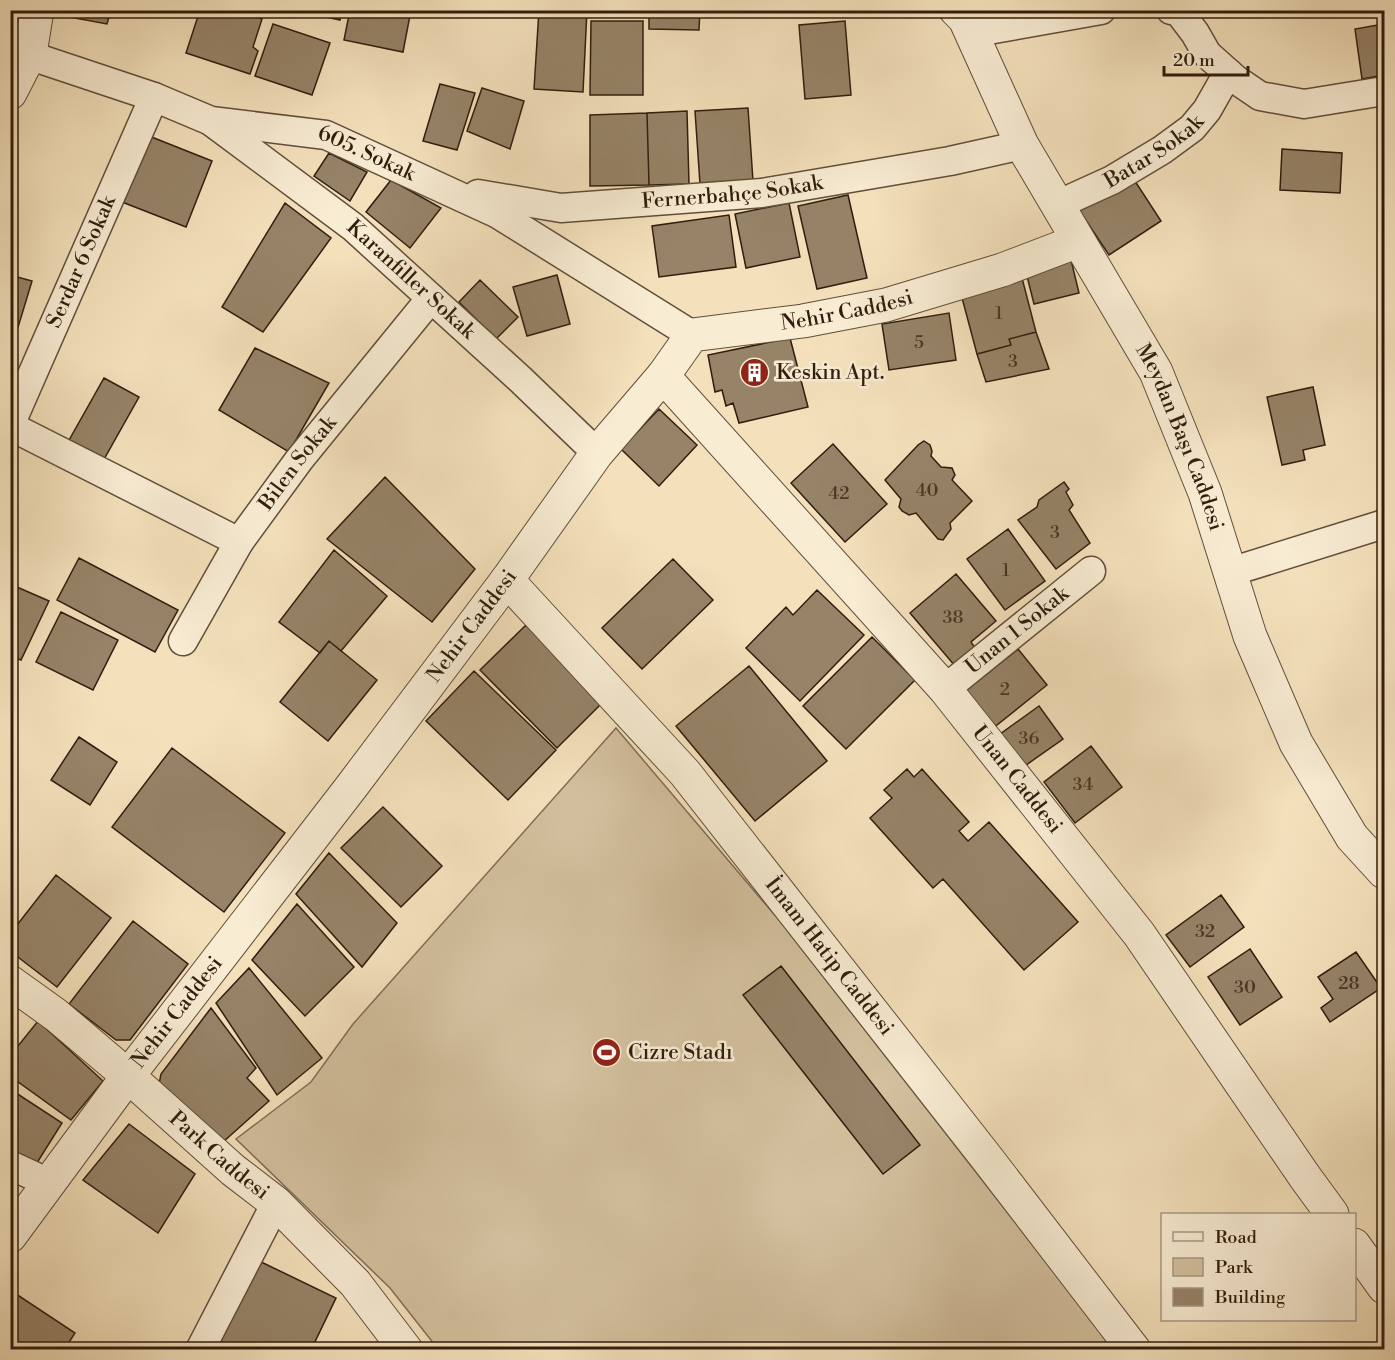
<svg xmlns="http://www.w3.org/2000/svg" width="1395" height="1360" font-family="'Libre Bodoni',serif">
  <rect width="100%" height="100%" fill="#f4e1bc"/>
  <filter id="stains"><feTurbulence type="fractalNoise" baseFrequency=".00333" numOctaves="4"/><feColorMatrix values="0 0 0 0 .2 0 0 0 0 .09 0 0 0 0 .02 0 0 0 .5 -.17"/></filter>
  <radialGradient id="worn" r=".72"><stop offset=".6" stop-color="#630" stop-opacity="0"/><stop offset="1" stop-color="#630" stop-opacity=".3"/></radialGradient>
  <path fill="#d3c09e" stroke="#826e56" stroke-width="1.5" d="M 616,728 L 778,919 L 1114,1349 L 438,1349 L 390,1288 L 236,1139 L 311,1082 L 353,1024 Z"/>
  <path fill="#968368" stroke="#301d0e" stroke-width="1.5" d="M 59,10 L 111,10 L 107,24 L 58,15 Z
    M 200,10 L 236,10 L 262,19 L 253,47 L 258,51 L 250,74 L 186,53 Z
    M 304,10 L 343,10 L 340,20 L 303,12 Z
    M 350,10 L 411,10 L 403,52 L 344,40 Z
    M 539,10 L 587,10 L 583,92 L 534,89 Z
    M 649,10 L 700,10 L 699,30 L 649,29 Z
    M 591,21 L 643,21 L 643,95 L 590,95 Z
    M 845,21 L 851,95 L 805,99 L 799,25 Z
    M 273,24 L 330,43 L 312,95 L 255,76 Z
    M 1384,24 L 1384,75 L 1362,79 L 1355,29 Z
    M 440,84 L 475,93 L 457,150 L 423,141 Z
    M 482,88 L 524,101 L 510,149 L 467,131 Z
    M 748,108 L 753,181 L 700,184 L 695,111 Z
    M 687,111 L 689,184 L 649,185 L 647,113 Z
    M 647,113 L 649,185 L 590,186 L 590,115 Z
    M 149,136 L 212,161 L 186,227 L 122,202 Z
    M 1282,149 L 1342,153 L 1340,193 L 1280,190 Z
    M 329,153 L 367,172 L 350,201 L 314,176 Z
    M 1131,175 L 1161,221 L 1109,255 L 1079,210 Z
    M 391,180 L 441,208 L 410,248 L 366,212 Z
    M 848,195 L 867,278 L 817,289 L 798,206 Z
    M 285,203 L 331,238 L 263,332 L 222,307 Z
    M 789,203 L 800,257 L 746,268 L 735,214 Z
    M 729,215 L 736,267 L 659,277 L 652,226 Z
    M 1071,260 L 1079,293 L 1034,304 L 1026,272 Z
    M 10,275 L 32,281 L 16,334 L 10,333 Z
    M 557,275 L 570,324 L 527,336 L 513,287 Z
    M 1022,278 L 1036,332 L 1009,339 L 1011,345 L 977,354 L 961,294 Z
    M 480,280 L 518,317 L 496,339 L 459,302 Z
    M 949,313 L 956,360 L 889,370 L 882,324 Z
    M 1036,332 L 1049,369 L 986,382 L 977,354 L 1011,345 L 1009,339 Z
    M 790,338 L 808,407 L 739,423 L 733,403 L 726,406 L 722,390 L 715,392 L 708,355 Z
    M 255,348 L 329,383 L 289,452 L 219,410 Z
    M 104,378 L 139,397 L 103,461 L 68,442 Z
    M 1313,387 L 1325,445 L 1303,450 L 1305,460 L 1282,465 L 1267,397 Z
    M 659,409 L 697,445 L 659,486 L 621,449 Z
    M 924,441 L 930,445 L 932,451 L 931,456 L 941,467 L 952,468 L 955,475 L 952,480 L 972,501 L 950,523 L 951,529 L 943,540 L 938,539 L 916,513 L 909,515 L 902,511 L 899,507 L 901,499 L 885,480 L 918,445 Z
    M 833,444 L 887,504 L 845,542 L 791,483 Z
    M 385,477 L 475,569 L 432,622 L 327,539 Z
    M 1064,482 L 1069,489 L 1066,492 L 1073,505 L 1069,510 L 1090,543 L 1056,569 L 1018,520 L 1037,507 L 1039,500 Z
    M 1008,529 L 1045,581 L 1005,610 L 967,559 Z
    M 334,550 L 387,596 L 341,651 L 329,641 L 320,653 L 279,622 Z
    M 79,558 L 178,610 L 155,652 L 57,600 Z
    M 673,559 L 713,600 L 642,669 L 602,628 Z
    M 956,574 L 996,621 L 971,642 L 975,648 L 955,666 L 910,613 Z
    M 10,584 L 49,601 L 21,660 L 10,656 Z
    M 817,590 L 864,635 L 800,701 L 746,648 L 786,607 L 793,615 Z
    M 61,612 L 118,640 L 93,690 L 36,662 Z
    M 526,625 L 602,703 L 557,748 L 480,670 Z
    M 872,637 L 915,680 L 846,749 L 803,706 Z
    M 329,641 L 377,680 L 328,741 L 280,702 Z
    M 1018,649 L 1047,685 L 992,729 L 963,693 Z
    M 749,666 L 827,761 L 755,821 L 676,726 Z
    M 474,671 L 556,750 L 508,800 L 426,721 Z
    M 1039,706 L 1063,739 L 1019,770 L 996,737 Z
    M 79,737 L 117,762 L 90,805 L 51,780 Z
    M 1091,746 L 1122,787 L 1075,823 L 1044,782 Z
    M 172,748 L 285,833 L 224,912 L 112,827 Z
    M 907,769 L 914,777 L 922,769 L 969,822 L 959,831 L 968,841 L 989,822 L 1078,922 L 1024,970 L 943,879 L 933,888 L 870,818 L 892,798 L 884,790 Z
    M 383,807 L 442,866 L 401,907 L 341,848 Z
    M 329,853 L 397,923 L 362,967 L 296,894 Z
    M 56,875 L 111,918 L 57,987 L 10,951 L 10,934 Z
    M 1221,895 L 1244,927 L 1190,967 L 1166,935 Z
    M 297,904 L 354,967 L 305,1016 L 252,960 Z
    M 133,921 L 188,964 L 130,1040 L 116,1040 L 69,1004 Z
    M 1250,949 L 1282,997 L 1240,1025 L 1208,977 Z
    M 1356,952 L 1381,988 L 1330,1022 L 1321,1008 L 1333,999 L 1318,977 Z
    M 781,966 L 920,1145 L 883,1174 L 743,995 Z
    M 249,968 L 322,1058 L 277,1095 L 216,1003 Z
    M 211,1008 L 256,1068 L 247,1078 L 269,1101 L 223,1142 L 159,1084 L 161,1074 Z
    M 38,1021 L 103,1081 L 71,1120 L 10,1076 L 10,1056 Z
    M 10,1089 L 62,1123 L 35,1166 L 10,1154 Z
    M 129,1124 L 195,1174 L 158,1233 L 83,1180 Z
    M 257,1260 L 336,1298 L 311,1350 L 214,1350 Z
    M 10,1290 L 75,1333 L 64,1350 L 10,1350 Z"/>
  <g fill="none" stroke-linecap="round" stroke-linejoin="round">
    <defs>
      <g id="minor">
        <path d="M 1171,10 L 1179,12 L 1195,33 L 1207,54 L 1235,79 L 1260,96 L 1304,104 L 1384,91"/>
        <path d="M 971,33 L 1101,10"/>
        <path id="s1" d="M 10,49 L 154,97 L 211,121 L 326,135 L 498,214 L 692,335"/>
        <path id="s2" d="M 212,122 L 353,227 L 520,379 L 597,453"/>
        <path id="s3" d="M 478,194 L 561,208 L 762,193 L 950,161 L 1022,145"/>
        <path id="s4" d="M 1057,205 L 1112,180 L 1162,150 L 1192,128 L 1207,110 L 1228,73"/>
        <path id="s5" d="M 10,425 L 154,97"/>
        <path d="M 10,426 L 239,542"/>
        <path d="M 1230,572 L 1384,524"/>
        <path id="s6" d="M 183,641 L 239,542 L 299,460 L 431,298"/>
        <path id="s7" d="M 945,689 L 1091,571"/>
        <path d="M 10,1165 L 49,1183"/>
        <path d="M 200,1350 L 276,1203"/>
      </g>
      <g id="tertiary">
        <path id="s8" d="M 956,10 L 965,19 L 1022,145 L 1156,372 L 1205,493 L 1250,636 L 1296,743 L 1352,837 L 1384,872"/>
        <path d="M 10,93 L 30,54 L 37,10"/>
        <path id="s9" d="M 663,376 L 945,689 L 1139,934 L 1305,1177 L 1332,1214"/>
        <path id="s10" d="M 507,580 L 685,773 L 986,1157 L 1134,1350"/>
        <path id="s11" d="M 10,982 L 56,1015 L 128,1076 L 233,1170 L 276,1203 L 355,1283 L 406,1350"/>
        <path id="s12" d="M 10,1236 L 128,1076 L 352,786 L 507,580 L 597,453 L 663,376 L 692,335 L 803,321 L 886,305 L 1002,270 L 1078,241"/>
        <path d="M 1354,1245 L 1384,1287"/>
      </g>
    </defs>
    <use href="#minor" stroke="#614e3a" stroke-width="31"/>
    <use href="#tertiary" stroke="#614e3a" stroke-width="35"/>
    <use href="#minor" stroke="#f8ecd3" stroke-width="28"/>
    <use href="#tertiary" stroke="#f8ecd3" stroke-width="33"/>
  </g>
  <defs>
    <symbol id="building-disc" viewBox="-11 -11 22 22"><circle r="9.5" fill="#8f2418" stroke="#f8ecd3"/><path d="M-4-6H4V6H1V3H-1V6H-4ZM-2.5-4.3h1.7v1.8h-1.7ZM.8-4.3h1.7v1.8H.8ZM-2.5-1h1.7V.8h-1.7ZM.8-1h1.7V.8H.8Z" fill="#fff"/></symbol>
    <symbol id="stadium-disc" viewBox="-11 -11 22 22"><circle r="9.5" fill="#8f2418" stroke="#f8ecd3"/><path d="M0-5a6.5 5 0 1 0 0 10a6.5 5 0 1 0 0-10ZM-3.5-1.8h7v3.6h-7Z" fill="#fff"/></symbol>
  </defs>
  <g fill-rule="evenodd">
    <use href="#building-disc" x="738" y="356" width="33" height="33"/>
    <use href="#stadium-disc" x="590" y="1036" width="33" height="33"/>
  </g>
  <g text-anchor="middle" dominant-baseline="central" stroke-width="5" stroke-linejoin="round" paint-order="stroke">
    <g font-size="18" fill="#4a3624">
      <text x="999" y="313">1</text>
      <text x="919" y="342">5</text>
      <text x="1013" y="361">3</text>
      <text x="927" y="490">40</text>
      <text x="839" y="493">42</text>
      <text x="1055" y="532">3</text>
      <text x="1006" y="570">1</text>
      <text x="953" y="617">38</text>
      <text x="1005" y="689">2</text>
      <text x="1029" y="738">36</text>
      <text x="1083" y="784">34</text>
      <text x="1205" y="931">32</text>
      <text x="1349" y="983">28</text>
      <text x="1245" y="987">30</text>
    </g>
    <g font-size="21" fill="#301d0e" stroke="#f8ecd3">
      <text stroke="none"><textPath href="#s4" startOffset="111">Batar Sokak</textPath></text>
      <text stroke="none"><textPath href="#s1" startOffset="374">605. Sokak</textPath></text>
      <text stroke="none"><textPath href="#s3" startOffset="256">Fernerbahçe Sokak</textPath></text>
      <text stroke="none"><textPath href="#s5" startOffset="178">Serdar 6 Sokak</textPath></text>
      <text stroke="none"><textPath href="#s2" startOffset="254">Karanfiller Sokak</textPath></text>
      <text stroke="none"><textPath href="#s12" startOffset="1287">Nehir Caddesi</textPath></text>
      <text stroke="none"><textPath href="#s8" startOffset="484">Meydan Başı Caddesi</textPath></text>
      <text stroke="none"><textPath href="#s6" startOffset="212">Bilen Sokak</textPath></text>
      <text stroke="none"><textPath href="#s12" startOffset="765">Nehir Caddesi</textPath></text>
      <text stroke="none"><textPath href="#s7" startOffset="93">Unan 1 Sokak</textPath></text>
      <text stroke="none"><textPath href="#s9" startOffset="537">Unan Caddesi</textPath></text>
      <text stroke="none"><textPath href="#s10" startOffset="496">İmam Hatip Caddesi</textPath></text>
      <text stroke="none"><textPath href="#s12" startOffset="279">Nehir Caddesi</textPath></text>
      <text stroke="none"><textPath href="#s11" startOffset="272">Park Caddesi</textPath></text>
    </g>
    <g font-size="21" fill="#301d0e" stroke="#f8ecd3" text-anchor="start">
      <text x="776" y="373">Keskin Apt.</text>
      <text x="628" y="1053">Cizre Stadı</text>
    </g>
  </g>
  <rect width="1395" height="1360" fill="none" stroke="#f4e1bc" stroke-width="36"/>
  <rect x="12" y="12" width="1371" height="1336" fill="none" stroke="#301d0e" stroke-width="3"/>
  <rect x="18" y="18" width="1359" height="1324" fill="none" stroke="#301d0e" stroke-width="1.5"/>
  <rect x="1161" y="1213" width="195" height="108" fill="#f8ecd3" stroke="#a89984" stroke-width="1.5"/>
  <rect x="1173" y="1232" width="30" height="9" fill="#f8ecd3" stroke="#a89984" stroke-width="1.5"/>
  <text x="1215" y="1243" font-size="18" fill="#301d0e">Road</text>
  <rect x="1173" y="1258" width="30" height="18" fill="#d3c09e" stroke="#a89984" stroke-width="1.5"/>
  <text x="1215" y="1273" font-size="18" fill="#301d0e">Park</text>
  <rect x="1173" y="1288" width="30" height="18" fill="#968368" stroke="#a89984" stroke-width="1.5"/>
  <text x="1215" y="1303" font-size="18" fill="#301d0e">Building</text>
  <path d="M1164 66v9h84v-9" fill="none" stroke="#301d0e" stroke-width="3"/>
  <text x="1173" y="66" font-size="18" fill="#301d0e" stroke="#f8ecd3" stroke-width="4.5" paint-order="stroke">20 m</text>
  <rect width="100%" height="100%" filter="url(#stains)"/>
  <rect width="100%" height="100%" fill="url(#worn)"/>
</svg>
